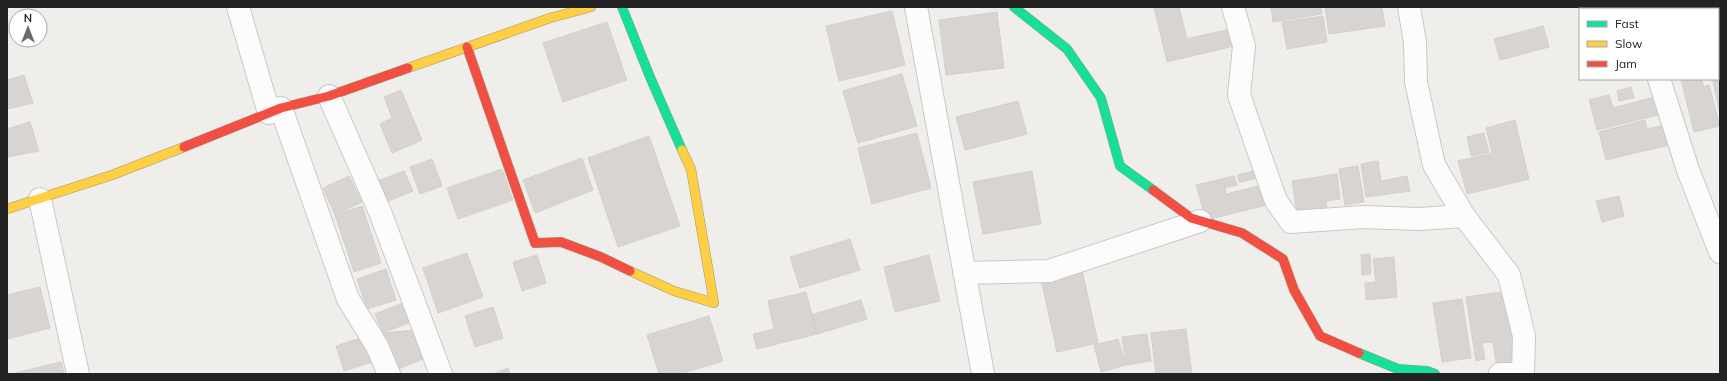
<svg xmlns="http://www.w3.org/2000/svg" width="1727" height="381" font-family="Mulish,sans-serif">
  <rect width="100%" height="100%" fill="#f0eeeb"/>
  <path fill="#d7d4d2" stroke="#d3d0cc" d="M 1154,7 L 1179,7 L 1187,39 L 1230,29 L 1234,46 L 1167,62 Z
    M 1271,7 L 1321,7 L 1322,14 L 1273,22 Z
    M 1325,7 L 1382,7 L 1385,26 L 1329,34 Z
    M 892,11 L 905,65 L 839,81 L 826,26 Z
    M 997,12 L 1004,68 L 946,75 L 939,20 Z
    M 1323,16 L 1327,42 L 1287,49 L 1282,22 Z
    M 607,22 L 627,80 L 563,102 L 543,43 Z
    M 1543,26 L 1549,47 L 1500,60 L 1494,39 Z
    M 902,74 L 917,126 L 858,143 L 843,91 Z
    M 24,75 L 33,103 L 7,109 L 7,80 Z
    M 1681,79 L 1701,79 L 1704,87 L 1709,85 L 1720,126 L 1694,132 Z
    M 1720,80 L 1720,115 L 1713,81 Z
    M 1631,87 L 1634,98 L 1619,101 L 1617,91 Z
    M 401,90 L 422,140 L 392,153 L 380,124 L 392,118 L 384,97 Z
    M 1609,95 L 1613,108 L 1658,96 L 1662,114 L 1597,130 L 1589,100 Z
    M 1018,101 L 1027,134 L 965,150 L 956,117 Z
    M 1515,120 L 1529,179 L 1467,194 L 1458,161 L 1492,153 L 1486,128 Z
    M 1645,120 L 1647,129 L 1664,125 L 1669,145 L 1606,160 L 1599,132 Z
    M 30,122 L 39,151 L 7,157 L 7,129 Z
    M 917,133 L 931,188 L 872,204 L 858,148 Z
    M 1484,133 L 1489,152 L 1471,156 L 1467,137 Z
    M 649,136 L 680,226 L 618,247 L 588,158 Z
    M 582,158 L 593,190 L 535,213 L 523,180 Z
    M 432,159 L 442,186 L 420,194 L 410,167 Z
    M 1378,161 L 1381,181 L 1407,176 L 1410,191 L 1366,197 L 1361,164 Z
    M 1358,166 L 1364,202 L 1345,205 L 1339,169 Z
    M 502,169 L 513,200 L 458,219 L 447,188 Z
    M 404,171 L 413,191 L 384,203 L 375,182 Z
    M 1032,171 L 1041,224 L 983,234 L 973,182 Z
    M 1253,171 L 1255,179 L 1239,182 L 1238,175 Z
    M 1337,174 L 1340,199 L 1326,201 L 1327,208 L 1297,213 L 1292,181 Z
    M 349,176 L 362,202 L 335,215 L 323,188 Z
    M 1234,176 L 1237,185 L 1225,188 L 1226,194 L 1262,185 L 1267,205 L 1206,220 L 1196,185 Z
    M 1619,196 L 1624,216 L 1602,222 L 1596,201 Z
    M 362,206 L 381,263 L 354,272 L 335,215 Z
    M 850,239 L 860,270 L 800,288 L 790,257 Z
    M 467,253 L 483,297 L 438,313 L 423,268 Z
    M 1370,254 L 1371,274 L 1362,275 L 1361,255 Z
    M 537,255 L 546,283 L 522,291 L 513,262 Z
    M 929,255 L 940,301 L 895,312 L 884,267 Z
    M 1394,257 L 1397,297 L 1366,300 L 1365,283 L 1376,282 L 1373,259 Z
    M 386,269 L 396,300 L 367,309 L 357,279 Z
    M 1082,270 L 1098,343 L 1057,352 L 1041,279 Z
    M 40,287 L 50,328 L 7,339 L 7,295 Z
    M 1508,291 L 1518,360 L 1496,363 L 1493,342 L 1482,343 L 1485,359 L 1476,361 L 1466,297 Z
    M 806,292 L 817,334 L 757,349 L 753,334 L 774,329 L 768,301 Z
    M 1462,299 L 1471,358 L 1442,362 L 1433,303 Z
    M 861,300 L 867,319 L 817,334 L 811,315 Z
    M 403,303 L 411,322 L 383,333 L 375,314 Z
    M 493,307 L 503,338 L 475,347 L 465,316 Z
    M 709,316 L 723,361 L 680,374 L 659,374 L 647,335 Z
    M 1186,329 L 1192,374 L 1156,374 L 1151,333 Z
    M 415,330 L 426,358 L 398,369 L 383,333 Z
    M 1147,334 L 1151,361 L 1126,365 L 1122,337 Z
    M 364,337 L 372,362 L 344,371 L 336,346 Z
    M 1118,339 L 1126,365 L 1101,372 L 1094,345 Z
    M 61,362 L 64,374 L 11,374 Z
    M 508,368 L 510,374 L 493,374 Z"/>
  <g fill="none" stroke-linecap="round" stroke-linejoin="round">
    <defs>
      <path id="street" d="M 238,7 L 269,113
        M 916,7 L 983,374
        M 1233,7 L 1244,46 L 1239,95 L 1276,201 L 1291,222 L 1364,217 L 1418,219 L 1464,216
        M 1409,7 L 1415,42 L 1416,82 L 1434,165 L 1464,216 L 1509,275 L 1524,336 L 1523,374
        M 1637,7 L 1639,9
        M 1659,79 L 1688,170 L 1720,252
        M 329,96 L 380,212 L 441,374
        M 281,108 L 348,299 L 377,346 L 389,374
        M 40,199 L 78,374
        M 964,273 L 1049,271 L 1200,221
        M 1500,374 L 1515,374"/>
      <path id="fast" d="M 622,7 L 650,77 L 682,150
        M 1014,7 L 1067,49 L 1101,98 L 1120,166 L 1153,190
        M 1359,353 L 1398,369 L 1427,371 L 1435,374"/>
      <path id="slow" d="M 408,68 L 550,18 L 591,7
        M 7,209 L 112,175 L 184,147
        M 630,271 L 674,291 L 714,303 L 691,169 L 682,150"/>
      <path id="jam" d="M 467,47 L 535,243 L 561,242 L 601,257 L 630,271
        M 184,147 L 281,108 L 329,96 L 408,68
        M 1153,190 L 1191,218 L 1242,233 L 1283,259 L 1294,290 L 1320,336 L 1359,353"/>
    </defs>
    <use href="#street" stroke="#c9c8c7" stroke-width="24"/>
    <use href="#fast" stroke="#999a82" stroke-width="10"/>
    <use href="#slow" stroke="#999a82" stroke-width="10"/>
    <use href="#jam" stroke="#999a82" stroke-width="10"/>
    <use href="#street" stroke="#fdfcfc" stroke-width="22"/>
    <use href="#fast" stroke="#16e098" stroke-width="9"/>
    <use href="#slow" stroke="#ffcf43" stroke-width="9"/>
    <use href="#jam" stroke="#f24e42" stroke-width="9"/>
  </g>
  <rect width="1727" height="381" fill="none" stroke="#222222" stroke-width="16"/>
  <rect x="1579" y="8" width="140" height="72" fill="#ffffff" stroke="#a7a7a7"/>
  <rect x="1587" y="21" width="20" height="6" fill="#16e098" stroke="#a7a7a7"/>
  <text x="1615" y="28" font-size="12" fill="#222222">Fast</text>
  <rect x="1587" y="41" width="20" height="6" fill="#ffcf43" stroke="#a7a7a7"/>
  <text x="1615" y="48" font-size="12" fill="#222222">Slow</text>
  <rect x="1587" y="61" width="20" height="6" fill="#f24e42" stroke="#a7a7a7"/>
  <text x="1615" y="68" font-size="12" fill="#222222">Jam</text>
  <g transform="translate(28 28)"><circle r="19" fill="#ffffff" stroke="#a7a7a7"/>
  <path d="M0-3L7 15L0 10L-7 15Z" fill="#6a6968"/>
  <text y="-6" font-size="11" font-weight="bold" text-anchor="middle" fill="#222222">N</text>
  </g>
</svg>
